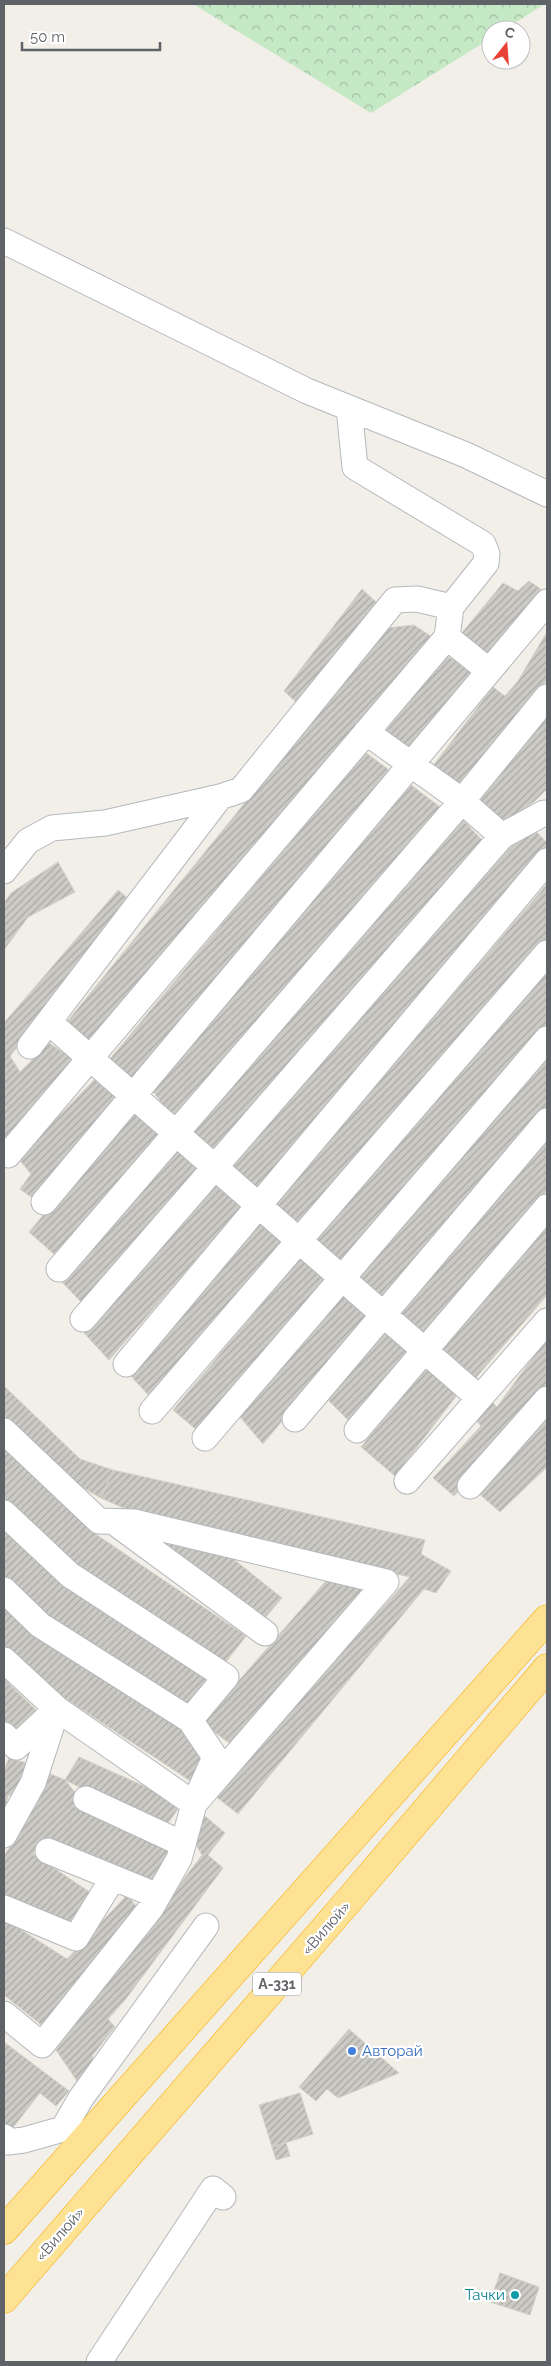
<svg xmlns="http://www.w3.org/2000/svg" width="551" height="2366" font-family="Raleway,sans-serif">
  <defs>
    <pattern id="forest-crowns" width="20" height="18" patternUnits="userSpaceOnUse" patternTransform="scale(1.25)"><rect width="20" height="18" fill="#c5e8c5"/><path d="M2 6a3 3 0 1 1 6 0M12 15a3 3 0 1 1 6 0" fill="none" stroke="#a3c0a4"/></pattern>
    <pattern id="building-hatch" width="6" height="6" patternUnits="userSpaceOnUse" patternTransform="scale(1.25)"><rect width="6" height="6" fill="#cccac5"/><path d="M-1 1l2-2M0 6l6-6M5 7l2-2" fill="none" stroke="#a9a8a4"/></pattern>
  </defs>
  <rect width="100%" height="100%" fill="#f1efe8"/>
  <path fill="url(#forest-crowns)" d="M 193,4 L 545,4 L 503,30 L 491,30 L 491,38 L 371,113 Z"/>
  <path fill="url(#building-hatch)" stroke="#d6d1c6" d="M 529,581 L 545,592 L 492,660 L 461,634 L 503,583 L 518,591 Z
    M 362,589 L 377,603 L 300,706 L 284,691 Z
    M 414,625 L 432,637 L 97,1055 L 66,1023 L 387,628 Z
    M 547,632 L 547,680 L 458,790 L 430,770 L 493,687 L 505,696 L 518,681 Z
    M 446,655 L 476,675 L 412,754 L 385,732 Z
    M 547,714 L 547,789 L 535,801 L 504,823 L 474,800 Z
    M 365,752 L 393,773 L 135,1083 L 110,1059 Z
    M 411,785 L 440,807 L 174,1120 L 152,1090 Z
    M 457,814 L 486,844 L 215,1156 L 192,1132 Z
    M 530,825 L 547,843 L 547,855 L 262,1193 L 232,1165 Z
    M 58,862 L 75,892 L 28,917 L 4,950 L 4,903 L 11,893 Z
    M 547,884 L 547,941 L 299,1227 L 272,1207 Z
    M 118,890 L 134,903 L 10,1056 L 20,1072 L 49,1043 L 77,1062 L 4,1149 L 4,1023 Z
    M 547,971 L 547,1029 L 344,1268 L 314,1241 Z
    M 547,1056 L 547,1109 L 384,1302 L 358,1277 Z
    M 96,1078 L 118,1096 L 35,1200 L 20,1189 L 31,1174 L 18,1158 Z
    M 133,1109 L 161,1131 L 55,1255 L 29,1232 Z
    M 547,1140 L 547,1191 L 421,1337 L 398,1313 Z
    M 176,1143 L 202,1168 L 83,1304 L 60,1280 Z
    M 217,1182 L 241,1208 L 109,1360 L 84,1333 Z
    M 260,1219 L 284,1243 L 151,1398 L 129,1374 Z
    M 547,1227 L 547,1295 L 474,1380 L 439,1354 Z
    M 303,1255 L 327,1278 L 199,1432 L 173,1410 Z
    M 345,1291 L 369,1315 L 263,1444 L 240,1417 Z
    M 384,1328 L 409,1350 L 350,1422 L 325,1397 Z
    M 547,1338 L 547,1387 L 454,1496 L 433,1478 L 481,1426 L 475,1419 L 490,1400 L 497,1407 Z
    M 427,1367 L 460,1391 L 395,1476 L 361,1447 Z
    M 4,1386 L 80,1459 L 113,1470 L 101,1498 L 71,1481 L 4,1419 Z
    M 547,1413 L 547,1467 L 500,1512 L 476,1491 Z
    M 4,1447 L 97,1535 L 246,1636 L 223,1666 L 69,1567 L 4,1504 Z
    M 113,1470 L 425,1540 L 421,1554 L 451,1571 L 436,1593 L 424,1589 L 238,1814 L 214,1795 L 410,1577 L 155,1522 L 101,1498 Z
    M 4,1525 L 210,1677 L 189,1710 L 32,1608 L 4,1580 Z
    M 160,1533 L 221,1549 L 282,1598 L 259,1625 L 150,1549 Z
    M 331,1575 L 342,1586 L 351,1577 L 367,1590 L 232,1745 L 202,1723 Z
    M 4,1603 L 177,1721 L 205,1763 L 192,1782 L 10,1662 L 4,1656 Z
    M 4,1679 L 36,1710 L 12,1733 L 4,1725 Z
    M 79,1757 L 182,1803 L 164,1829 L 65,1780 Z
    M 9,1758 L 30,1764 L 18,1797 L 8,1795 L 4,1814 L 4,1770 Z
    M 46,1772 L 65,1780 L 79,1797 L 73,1806 L 173,1848 L 156,1888 L 42,1839 L 33,1854 L 91,1893 L 66,1935 L 4,1895 L 4,1856 L 28,1819 Z
    M 205,1816 L 225,1833 L 208,1855 L 223,1868 L 125,2000 L 108,2019 L 115,2027 L 92,2056 L 95,2063 L 77,2081 L 56,2050 L 202,1855 L 191,1836 Z
    M 127,1895 L 142,1913 L 44,2027 L 4,1995 L 4,1919 L 67,1959 Z
    M 349,2029 L 399,2073 L 338,2098 L 327,2089 L 316,2101 L 299,2087 Z
    M 4,2042 L 69,2091 L 56,2106 L 40,2093 L 11,2130 L 4,2123 Z
    M 300,2093 L 313,2134 L 272,2147 L 259,2105 Z
    M 286,2143 L 290,2156 L 276,2160 L 272,2147 Z
    M 500,2273 L 539,2287 L 530,2315 L 490,2302 Z"/>
  <g fill="none" stroke-linecap="round" stroke-linejoin="round">
    <defs>
      <path id="minor" d="M 4,241 L 307,391 L 466,455 L 547,494
        M 447,637 L 489,671
        M 544,813 L 502,836 L 462,801 L 547,697
        M 4,871 L 28,841 L 52,828 L 105,823 L 220,797 L 241,790 L 395,600 L 417,599 L 451,607 L 486,563 L 487,554 L 483,544 L 355,467 L 349,408
        M 58,1030 L 479,1398
        M 30,1046 L 220,797
        M 8,1155 L 447,637 L 451,607
        M 44,1202 L 547,602
        M 59,1269 L 462,801 L 366,732
        M 83,1319 L 502,836
        M 126,1364 L 547,861
        M 152,1411 L 547,953
        M 295,1419 L 547,1121
        M 357,1430 L 547,1207
        M 4,1431 L 99,1521 L 134,1522 L 386,1582 L 194,1804 L 179,1859 L 151,1908 L 42,2045 L 4,2014
        M 205,1438 L 547,1039
        M 407,1481 L 547,1321
        M 470,1486 L 547,1399
        M 4,1513 L 70,1575 L 226,1677 L 190,1720 L 40,1625 L 4,1590
        M 114,1522 L 265,1633
        M 4,1660 L 57,1709 L 16,1747 L 4,1735
        M 86,1799 L 183,1844
        M 4,1835 L 33,1783 L 57,1709 L 194,1804 L 215,1757 L 190,1720
        M 48,1851 L 158,1896
        M 4,1908 L 76,1938 L 113,1878
        M 4,2137 L 8,2142 L 24,2140 L 63,2129 L 81,2098 L 206,1926
        M 99,2362 L 213,2189 L 223,2197"/>
      <path id="highway" d="M 4,2230 L 547,1619
        M 4,2299 L 350,1899 L 547,1668"/>
    </defs>
    <use href="#minor" stroke="#b5b8bc" stroke-width="27"/>
    <use href="#highway" stroke="#f9ab00" stroke-width="29"/>
    <use href="#minor" stroke="#fff" stroke-width="25"/>
    <use href="#highway" stroke="#fde293" stroke-width="28"/>
  </g>
  <circle fill="#3f7fe0" stroke="#fff" stroke-width="2" cx="352" cy="2051" r="5"/>
  <circle fill="#0f9aa8" stroke="#fff" stroke-width="2" cx="515" cy="2295" r="5"/>
  <g text-anchor="middle" dominant-baseline="central" stroke-width="4.5" stroke-linejoin="round" paint-order="stroke">
    <rect fill="#fff" stroke="#8f9295" stroke-width="1" x="253" y="1972.5" width="48" height="23" rx="4"/>
    <g font-size="14" font-weight="bold" fill="#5f6368">
      <text x="277" y="1984">А-331</text>
    </g>
    <g font-size="15" fill="#5f6368" stroke="#fff">
      <text transform="translate(326 1928) rotate(-49)">«Вилюй»</text>
      <text transform="translate(60 2234) rotate(-49)">«Вилюй»</text>
    </g>
    <g font-size="15" fill="#366cbe" stroke="#fff" text-anchor="start">
      <text x="362" y="2051">Авторай</text>
    </g>
    <g font-size="15" fill="#0d838f" stroke="#fff" text-anchor="end">
      <text x="505" y="2295">Тачки</text>
    </g>
  </g>
  <rect width="551" height="2366" fill="none" stroke="#5f6368" stroke-width="10"/>
  <g transform="translate(506 45) rotate(17)"><circle r="24" fill="#ffffff" stroke="#bfc1c3"/>
  <path d="M0-4L9 19L0 12L-9 19Z" fill="#ea4335"/>
  <text y="-8" font-size="14" font-weight="bold" text-anchor="middle" fill="#5f6368">С</text>
  </g>
  <path d="M22 42v8h138v-8" fill="none" stroke="#5f6368" stroke-width="2.5"/>
  <text x="30" y="42" font-size="15" fill="#5f6368" stroke="#ffffff" stroke-width="4" paint-order="stroke">50 m</text>
</svg>
